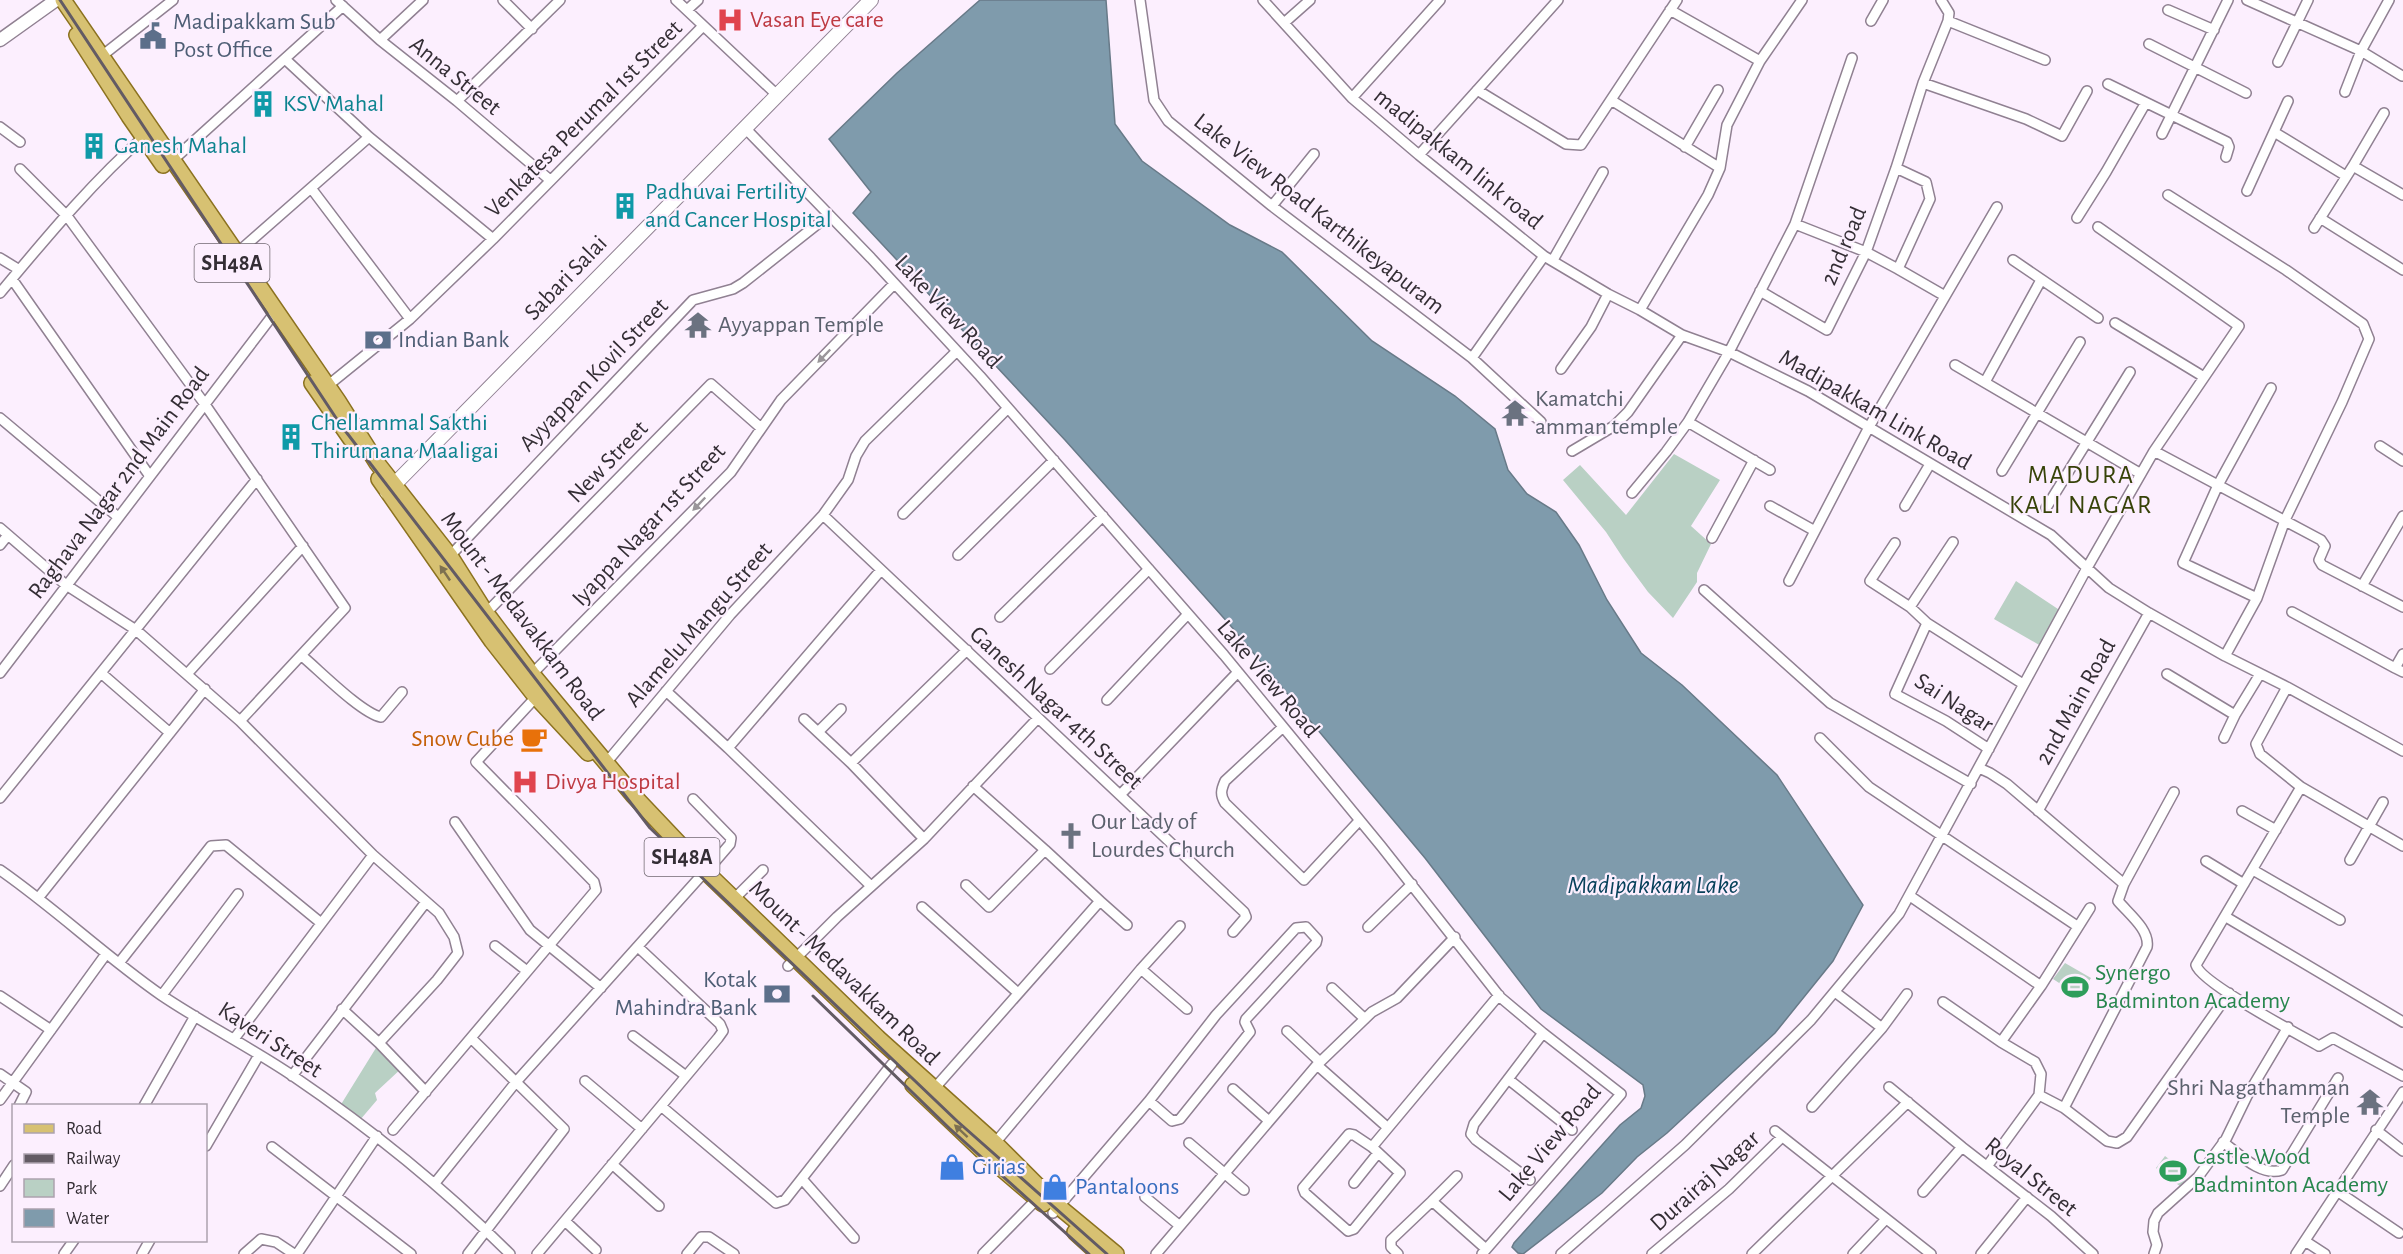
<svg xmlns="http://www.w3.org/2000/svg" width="2403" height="1254" font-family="'Alegreya Sans',sans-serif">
  <rect width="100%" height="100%" fill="#fceffe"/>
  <path fill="#b9d0c4" d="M 1674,454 L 1720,480 L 1691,526 L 1711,544 L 1697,573 L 1697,582 L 1673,618 L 1648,592 L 1623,558 L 1606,532 L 1563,480 L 1580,465 L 1626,515 Z
    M 2016,581 L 2061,611 L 2041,646 L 1994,619 Z
    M 2065,963 L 2091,978 L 2079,996 L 2053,979 Z
    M 379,1043 L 403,1067 L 375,1093 L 377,1100 L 360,1120 L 340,1106 Z
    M 2165,1156 L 2189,1174 L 2181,1187 L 2156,1168 Z"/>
  <path fill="#7f9bac" stroke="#687a88" stroke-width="1.5" d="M 980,0 L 1106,0 L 1115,124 L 1142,161 L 1230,225 L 1282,252 L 1372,341 L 1455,396 L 1495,429 L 1508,470 L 1527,494 L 1556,512 L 1579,545 L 1607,600 L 1641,653 L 1682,685 L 1777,775 L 1863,905 L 1833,961 L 1775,1033 L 1667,1133 L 1637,1157 L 1602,1193 L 1523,1254 L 1518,1253 L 1512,1247 L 1514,1243 L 1620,1125 L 1641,1108 L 1645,1096 L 1643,1085 L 1541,1009 L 1425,858 L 1230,625 L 1065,440 L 853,213 L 871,192 L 829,139 L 897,73 Z"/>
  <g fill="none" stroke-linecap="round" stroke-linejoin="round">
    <defs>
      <path id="minor" d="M 336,0 L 380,40 L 457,101 L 550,180
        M 503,0 L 532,29
        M 676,0 L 776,94
        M 1140,0 L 1154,100 L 1168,121 L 1272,206 L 1472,358 L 1541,422
        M 1263,0 L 1352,98 L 1419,155 L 1544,256 L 1608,294 L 1640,310 L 1682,335 L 1729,352 L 1808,391 L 2051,535 L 2109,588 L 2149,613 L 2225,656 L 2287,687 L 2403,751
        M 2247,0 L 2361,51 L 2402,76
        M 687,10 L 698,0
        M 1670,10 L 1760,61
        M 2168,10 L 2214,30
        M 1871,21 L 1883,0
        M 1948,21 L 2045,60
        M 1284,23 L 1310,0
        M 380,40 L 423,0
        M 2149,44 L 2246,93
        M 103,55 L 173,0
        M 285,59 L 369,137 L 493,239
        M 2278,62 L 2308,0
        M 1923,83 L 2026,119 L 2062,136 L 2087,91
        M 2108,84 L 2227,142 L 2229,147 L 2226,157
        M 1477,90 L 1566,144 L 1581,145 L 1677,0
        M 2345,92 L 2361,51 L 2389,0
        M 1352,98 L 1440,0
        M 1611,100 L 1720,168
        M 457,101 L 560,0
        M 0,127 L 20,142
        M 744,127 L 871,258 L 980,376 L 1224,655 L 1381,846 L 1500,997 L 1543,1033 L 1621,1094 L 1482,1254
        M 2274,132 L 2346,176
        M 2162,134 L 2228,0
        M 1685,147 L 1718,90
        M 1419,155 L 1558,0
        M 172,161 L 343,6
        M 2353,166 L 2384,113
        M 20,169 L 67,216 L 204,403 L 345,608 L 240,721
        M 311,188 L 410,319
        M 2247,191 L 2288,101
        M 2168,195 L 2286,270 L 2363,324 L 2369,339 L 2342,402 L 2285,520 L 2257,598 L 2225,656
        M 1272,206 L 1314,154
        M 2077,218 L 2106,172 L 2145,104
        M 2320,218 L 2403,270
        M 1795,224 L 1866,252 L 1898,269 L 1930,199 L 1926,182 L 1896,168
        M 2314,228 L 2353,166 L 2403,195
        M 237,253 L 369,137
        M 0,258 L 18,269
        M 1553,260 L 1603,172
        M 2013,260 L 2098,318
        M 1898,269 L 1945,296
        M 12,279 L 149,475
        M 1760,291 L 1827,330 L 1866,252 L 1896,168 L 1923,83 L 1948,21 L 1949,13 L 1941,0
        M 0,293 C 46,238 93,181 147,134
        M 1640,310 L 1708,195 L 1720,168 L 1727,125 L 1760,61 L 1802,0
        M 2115,323 L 2204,377
        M 1472,358 L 1544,256
        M 1955,365 L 2141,474
        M 1561,369 L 1591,327 L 1608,294
        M 1985,382 L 2041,280
        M 326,387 L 410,319 L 493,239 L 703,26
        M 0,418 L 118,517
        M 1688,422 L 1770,470
        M 2380,446 L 2403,461
        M 1572,451 L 1614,426 L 1628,412 L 1682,335
        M 2154,451 L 2321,540 L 2325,546 L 2319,560 L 2322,565 L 2403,607
        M 2002,471 L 2080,342
        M 1632,493 L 1666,452 L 1688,422 L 1729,352 L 1795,224 L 1852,58
        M 1770,506 L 1815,531 L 1789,581
        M 1905,506 L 1930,464
        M 2046,508 L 2130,372
        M 903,514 L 1008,408
        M 823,515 L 1244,912 L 1246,917 L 1233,932
        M 0,528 L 66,585 L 136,630 L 240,721 L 373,855 L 439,913 L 454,937 L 458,953 L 437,980 L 379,1043
        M 1815,531 L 1869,427 L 1997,207
        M 1712,538 L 1754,460
        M 1895,543 L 1870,581 L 1910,607 L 1953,542
        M 0,545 L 8,535
        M 958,555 L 1054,460
        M 450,556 L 693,300 L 733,289 L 743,283 L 829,215
        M 2362,586 L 2403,516
        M 1704,590 L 1830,703 L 1971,784
        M 2257,598 L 2183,563 L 2218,485 L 2271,388
        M 1910,607 L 1927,623 L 2023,684
        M 2292,612 L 2395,668
        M 486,613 L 711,384 L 761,428
        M 1000,617 L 1103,516
        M 1927,623 L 1895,694 L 1946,721 L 1989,749
        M 2403,654 L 2395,668 L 2403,672
        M 302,656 C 319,670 361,713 381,717 L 402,692
        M 1050,669 L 1149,569
        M 0,673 L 276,311
        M 101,673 L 170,733
        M 187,674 L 303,546
        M 2167,674 L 2235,715 L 2260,674
        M 529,677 L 731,472 L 781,400 L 894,284
        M 2287,687 L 2256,744 L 2260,754 L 2301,787 L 2196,965 C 2201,983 2298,1034 2319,1046 L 2333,1038 L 2403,1076
        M 666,691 L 728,748 L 881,570
        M 1107,700 L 1188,614
        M 804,719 L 851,763
        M 1283,727 L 1225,781 C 1221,790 1220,795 1225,803 L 1304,880 L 1359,821
        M 818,732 L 841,709
        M 1820,738 L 1869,787 L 2077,926
        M 2224,738 L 2235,715
        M 728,748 L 871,886
        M 606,763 L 730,615 L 823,515 L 848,480 L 856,456 L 865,441 L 956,352
        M 1979,768 L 1990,773 L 2007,784 L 2124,884
        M 2301,787 L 2403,846
        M 1120,795 L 1238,672
        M 0,798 L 257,479
        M 693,799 L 731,838 L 730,844 L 706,872
        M 2038,811 L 2149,613
        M 2242,811 L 2276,830
        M 455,822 L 530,930 L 601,988
        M 924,839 L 851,763 L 967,650
        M 2350,860 L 2383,802
        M 2206,861 L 2244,884
        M 0,870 C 56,909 105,956 161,995 C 204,1024 250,1047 293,1076 C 371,1129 443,1187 510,1254
        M 2253,870 L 2340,920
        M 966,885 L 989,907 L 1045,850 L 973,786
        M 1910,896 L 2041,986
        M 39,897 L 205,689
        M 734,899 L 763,870
        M 1100,901 L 1127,925
        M 922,907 L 1018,993
        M 2226,917 L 2403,1022
        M 1368,927 L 1412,884
        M 495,946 L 527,971
        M 119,963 L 211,846 L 226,845 L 321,923
        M 788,966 L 837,917 L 924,839 L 1038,718
        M 1141,969 L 1187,1009
        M 1332,988 L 1365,1019
        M 1835,992 L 1882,1028 L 1907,994
        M 162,995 L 238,894
        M 0,996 L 51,1030
        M 1943,1002 L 2001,1042
        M 342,1009 L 379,1043 L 426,1092
        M 1287,1031 L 1320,1062
        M 633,1036 L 686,1076
        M 234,1039 L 373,855
        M 1317,1065 L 1387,1127
        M 0,1074 L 26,1092 L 19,1106
        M 292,1076 L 426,902
        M 1508,1079 L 1572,1130
        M 585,1081 L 642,1129
        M 1889,1087 L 1962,1147
        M 1233,1089 L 1269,1121
        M 933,1090 L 1100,901 L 1045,850
        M 2039,1095 L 2041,1074 L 2035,1062 L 2001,1042 L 2041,986 L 2090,908
        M 0,1100 L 106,954
        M 144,1106 L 195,1016
        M 661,1106 L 776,1203 L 785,1200 L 892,1064
        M 1812,1107 L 1882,1028
        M 2064,1108 L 2147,947 C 2150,930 2129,914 2118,901 L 2124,884 L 2174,792
        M 393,1130 L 596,890 L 594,882 L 476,762 L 536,697
        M 2376,1130 L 2403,1151
        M 1775,1131 L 1931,1254
        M 2223,1142 C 2239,1154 2261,1177 2282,1170 L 2338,1078
        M 995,1143 L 1141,969 L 1180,926
        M 1189,1143 L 1244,1190
        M 206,1146 L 259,1055
        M 272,1147 L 411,1254
        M 1372,1147 L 1354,1135 L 1349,1134 L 1303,1188 L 1305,1193 L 1348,1231 L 1354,1229 L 1400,1173 L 1372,1147 L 1499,995
        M 612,1164 L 659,1206
        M 1988,1165 L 2039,1095 L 2064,1108 L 2107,1141 L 2117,1143 L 2127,1137 L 2229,993
        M 1457,1176 L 1432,1201 L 1486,1249
        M 802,1179 L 854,1238
        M 1530,1180 L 1476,1140 L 1471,1134 L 1474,1124 L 1543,1033
        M 435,1183 L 516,1082 L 700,877
        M 1354,1183 L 1378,1153
        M 0,1186 L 14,1165
        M 2337,1191 L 2399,1233
        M 1923,1192 L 1962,1147 L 2051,1216 L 2093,1254
        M 1145,1197 L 1180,1226
        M 1053,1213 L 1149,1101 L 1172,1121 L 1180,1119 L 1250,1032 L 1245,1022 L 1246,1019 L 1316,943 L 1317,939 L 1306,927 L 1296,928 L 1216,1015 L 1149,1101
        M 565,1221 L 596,1250
        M 2305,1241 L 2325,1254
        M 64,1254 L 74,1240
        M 142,1254 L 150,1240
        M 244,1254 L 261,1239 L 276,1242 L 294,1254
        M 297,1254 L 377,1136
        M 468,1254 L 564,1129 L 471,1038
        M 537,1254 L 718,1038 L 723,1031 L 720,1024 L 638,947
        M 687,1254 L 701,1237 L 709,1237 L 734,1254
        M 983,1254 L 1037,1199
        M 1156,1254 L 1317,1065 L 1372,1012 L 1397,998 L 1455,937
        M 1398,1254 L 1391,1247 L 1391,1240 L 1432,1201
        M 1561,1254 L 1685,1145 L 1811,1020 L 1899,914 L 2087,568 L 2154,451 L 2239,326 L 2098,227
        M 1652,1254 L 1729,1189 L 1782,1137
        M 1752,1254 L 1908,1102
        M 1853,1254 L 1886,1219
        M 1981,1254 L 2027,1197
        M 2154,1254 L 2157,1245 L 2153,1232 L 2154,1221 L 2158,1213 L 2198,1177 L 2226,1139 L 2247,1096 L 2288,1027
        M 2296,1254 L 2403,1092"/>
      <path id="tertiary" d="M 0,40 L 56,0"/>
      <path id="secondary" d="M 387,492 L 871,0"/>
      <path id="primary" d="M 63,0 L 338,401 L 377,463 L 450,556 L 486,613 L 532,674 L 633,795 L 706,872 L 878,1038 L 995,1143 L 1058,1206 L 1116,1254
        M 77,35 L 129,116 L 163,165
        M 312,383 L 353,442
        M 379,479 L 492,641 L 536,697 L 588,753
        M 913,1085 L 995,1163 L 1043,1204
        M 1075,1232 L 1099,1254"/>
    </defs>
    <use href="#minor" stroke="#908192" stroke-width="12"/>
    <use href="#tertiary" stroke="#908192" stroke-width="15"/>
    <use href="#secondary" stroke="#908192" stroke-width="16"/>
    <use href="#primary" stroke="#8c7220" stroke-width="18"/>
    <use href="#minor" stroke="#fff" stroke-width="9"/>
    <use href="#tertiary" stroke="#fff" stroke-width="12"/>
    <use href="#secondary" stroke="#fff" stroke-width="14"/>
    <use href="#primary" stroke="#d7c172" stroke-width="15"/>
    <path stroke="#635b64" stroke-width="3" d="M 60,0 L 340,424 L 650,828 L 957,1121 L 1107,1254
      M 813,996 L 949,1128 L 1089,1254"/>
  </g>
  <defs><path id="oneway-solid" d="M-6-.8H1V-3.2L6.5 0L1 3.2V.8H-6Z" transform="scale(1.5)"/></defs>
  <g fill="#9a969a">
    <use href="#oneway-solid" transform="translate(824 356) rotate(134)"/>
    <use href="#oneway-solid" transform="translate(699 504) rotate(134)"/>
  </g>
  <g fill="#7d7050">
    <use href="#oneway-solid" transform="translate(445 573) rotate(-124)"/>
    <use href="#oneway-solid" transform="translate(961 1131) rotate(-137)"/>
  </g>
  <defs>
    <symbol id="hospital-bare" viewBox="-9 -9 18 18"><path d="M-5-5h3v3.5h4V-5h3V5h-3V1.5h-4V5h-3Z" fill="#e0444e" stroke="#fceffe" stroke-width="2.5" paint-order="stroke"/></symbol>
    <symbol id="civic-bare" viewBox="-9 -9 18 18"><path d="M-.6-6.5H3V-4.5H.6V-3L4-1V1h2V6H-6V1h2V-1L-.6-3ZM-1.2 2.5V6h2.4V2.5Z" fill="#5c6f8a" stroke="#fceffe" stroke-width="2.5" paint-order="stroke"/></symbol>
    <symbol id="building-bare" viewBox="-9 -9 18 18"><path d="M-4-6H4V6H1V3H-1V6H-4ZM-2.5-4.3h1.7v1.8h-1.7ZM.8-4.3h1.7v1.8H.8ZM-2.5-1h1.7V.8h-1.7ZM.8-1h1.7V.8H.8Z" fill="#0f9aa8" stroke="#fceffe" stroke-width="2.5" paint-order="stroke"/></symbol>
    <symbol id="temple-bare" viewBox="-9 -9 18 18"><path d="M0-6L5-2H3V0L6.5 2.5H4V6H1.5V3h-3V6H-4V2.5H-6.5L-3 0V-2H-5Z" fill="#6b7280" stroke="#fceffe" stroke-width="2.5" paint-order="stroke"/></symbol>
    <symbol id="bank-bare" viewBox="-9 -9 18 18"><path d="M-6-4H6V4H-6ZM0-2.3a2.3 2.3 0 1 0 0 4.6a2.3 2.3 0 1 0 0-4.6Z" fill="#5c6f8a" stroke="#fceffe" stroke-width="2.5" paint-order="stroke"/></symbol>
    <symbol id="cafe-bare" viewBox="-9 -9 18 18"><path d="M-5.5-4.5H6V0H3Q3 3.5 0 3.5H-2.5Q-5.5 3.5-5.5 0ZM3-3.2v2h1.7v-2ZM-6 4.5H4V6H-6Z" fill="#e8710a" stroke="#fceffe" stroke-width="2.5" paint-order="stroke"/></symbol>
    <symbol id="church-bare" viewBox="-9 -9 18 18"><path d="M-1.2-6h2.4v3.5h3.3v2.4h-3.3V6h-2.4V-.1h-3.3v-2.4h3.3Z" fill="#6b7280" stroke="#fceffe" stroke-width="2.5" paint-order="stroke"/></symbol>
    <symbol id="stadium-bare" viewBox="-9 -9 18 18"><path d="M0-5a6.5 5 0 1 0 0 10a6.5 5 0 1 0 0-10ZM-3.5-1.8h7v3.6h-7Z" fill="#2e9e5b" stroke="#fceffe" stroke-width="2.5" paint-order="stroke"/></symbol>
    <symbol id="shop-bare" viewBox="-9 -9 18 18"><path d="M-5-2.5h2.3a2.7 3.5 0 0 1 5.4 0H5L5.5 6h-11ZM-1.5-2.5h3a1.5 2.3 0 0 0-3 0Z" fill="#3f7fe0" stroke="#fceffe" stroke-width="2.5" paint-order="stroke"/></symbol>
  </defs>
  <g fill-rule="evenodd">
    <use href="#hospital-bare" x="711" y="1" width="38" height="38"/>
    <use href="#civic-bare" x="134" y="17" width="38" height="38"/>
    <use href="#building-bare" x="244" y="85" width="38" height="38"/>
    <use href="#building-bare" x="75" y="127" width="38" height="38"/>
    <use href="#building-bare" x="606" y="187" width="38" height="38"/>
    <use href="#temple-bare" x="679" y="306" width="38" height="38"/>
    <use href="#bank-bare" x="359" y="321" width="38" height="38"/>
    <use href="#temple-bare" x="1496" y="394" width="38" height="38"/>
    <use href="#building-bare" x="272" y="418" width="38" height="38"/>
    <use href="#cafe-bare" x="515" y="720" width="38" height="38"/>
    <use href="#hospital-bare" x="506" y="763" width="38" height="38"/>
    <use href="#church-bare" x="1052" y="817" width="38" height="38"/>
    <use href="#stadium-bare" x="2056" y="968" width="38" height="38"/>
    <use href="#bank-bare" x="758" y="975" width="38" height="38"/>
    <use href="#temple-bare" x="2351" y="1083" width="38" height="38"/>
    <use href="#shop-bare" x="933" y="1148" width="38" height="38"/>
    <use href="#stadium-bare" x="2154" y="1152" width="38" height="38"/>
    <use href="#shop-bare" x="1036" y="1168" width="38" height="38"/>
  </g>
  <g text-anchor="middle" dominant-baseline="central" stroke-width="4.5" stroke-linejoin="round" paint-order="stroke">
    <g fill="#fceffe" stroke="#706871" stroke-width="1.5">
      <rect x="194.5" y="244" width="75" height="38" rx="4.5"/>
      <rect x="644.5" y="838" width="75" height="38" rx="4.5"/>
    </g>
    <g font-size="22" font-weight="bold" fill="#342e35">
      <text x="232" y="263">SH48A</text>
      <text x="682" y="857">SH48A</text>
    </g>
    <g font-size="24" fill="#be3a42" stroke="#fceffe" text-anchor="start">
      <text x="750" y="20">Vasan Eye care</text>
      <text x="545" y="782">Divya Hospital</text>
    </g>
    <g font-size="24" fill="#4e5e75" stroke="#fceffe" text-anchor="start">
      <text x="173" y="22">Madipakkam Sub<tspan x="173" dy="28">Post Office</tspan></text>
      <text x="398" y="340">Indian Bank</text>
      <text x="757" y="980" text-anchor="end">Kotak<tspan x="757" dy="28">Mahindra Bank</tspan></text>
    </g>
    <g font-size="24" fill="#342e35" stroke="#fceffe">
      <text transform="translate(455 76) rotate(39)">Anna Street</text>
      <text transform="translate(584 119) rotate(-45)">Venkatesa Perumal 1st Street</text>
      <text transform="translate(1458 159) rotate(39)">madipakkam link road</text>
      <text transform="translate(1319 214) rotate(38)">Lake View Road Karthikeyapuram</text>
      <text transform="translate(1844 246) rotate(-67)">2nd road</text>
      <text transform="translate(566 278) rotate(-46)">Sabari Salai</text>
      <text transform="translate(948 312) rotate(47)">Lake View Road</text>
      <text transform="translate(594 375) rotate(-46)">Ayyappan Kovil Street</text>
      <text transform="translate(1875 410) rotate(30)">Madipakkam Link Road</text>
      <text transform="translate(608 462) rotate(-46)">New Street</text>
      <text transform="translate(119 483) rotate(-53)">Raghava Nagar 2nd Main Road</text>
      <text transform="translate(649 525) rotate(-47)">Iyappa Nagar 1st Street</text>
      <text transform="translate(522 616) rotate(53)">Mount - Medavakkam Road</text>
      <text transform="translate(699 625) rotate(-49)">Alamelu Mangu Street</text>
      <text transform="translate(1268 679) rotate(50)">Lake View Road</text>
      <text transform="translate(2076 702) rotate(-61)">2nd Main Road</text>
      <text transform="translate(1954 703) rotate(33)">Sai Nagar</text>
      <text transform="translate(1056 708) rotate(43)">Ganesh Nagar 4th Street</text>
      <text transform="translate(844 973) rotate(44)">Mount - Medavakkam Road</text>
      <text transform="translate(270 1040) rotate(33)">Kaveri Street</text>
      <text transform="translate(1550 1143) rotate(-50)">Lake View Road</text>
      <text transform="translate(2031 1177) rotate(39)">Royal Street</text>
      <text transform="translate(1705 1181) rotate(-42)">Durairaj Nagar</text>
    </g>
    <g font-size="24" fill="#0d838f" stroke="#fceffe" text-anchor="start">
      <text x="283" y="104">KSV Mahal</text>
      <text x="114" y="146">Ganesh Mahal</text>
      <text x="645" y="192">Padhuvai Fertility<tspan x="645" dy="28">and Cancer Hospital</tspan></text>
      <text x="311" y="423">Chellammal Sakthi<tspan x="311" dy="28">Thirumana Maaligai</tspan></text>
    </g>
    <g font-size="24" fill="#5b616d" stroke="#fceffe" text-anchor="start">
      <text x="718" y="325">Ayyappan Temple</text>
      <text x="1535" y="399">Kamatchi<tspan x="1535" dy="28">amman temple</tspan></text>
      <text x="1091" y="822">Our Lady of<tspan x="1091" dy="28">Lourdes Church</tspan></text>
      <text x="2350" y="1088" text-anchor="end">Shri Nagathamman<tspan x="2350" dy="28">Temple</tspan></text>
    </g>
    <g font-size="24" fill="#c56008" stroke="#fceffe" text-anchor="end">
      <text x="514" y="739">Snow Cube</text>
    </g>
    <g font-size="24" fill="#27864d" stroke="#fceffe" text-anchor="start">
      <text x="2095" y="973">Synergo<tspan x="2095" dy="28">Badminton Academy</tspan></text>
      <text x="2193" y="1157">Castle Wood<tspan x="2193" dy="28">Badminton Academy</tspan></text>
    </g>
    <g font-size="24" fill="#366cbe" stroke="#fceffe" text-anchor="start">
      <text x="972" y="1167">Girias</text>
      <text x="1075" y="1187">Pantaloons</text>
    </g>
    <g font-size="26" letter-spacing="1.5" fill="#374309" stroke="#fceffe">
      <text x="2081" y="475">MADURA<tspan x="2081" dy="30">KALI NAGAR</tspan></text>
    </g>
    <g font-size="26" font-style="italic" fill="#08415b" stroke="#fceffe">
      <text x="1653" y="885">Madipakkam Lake</text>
    </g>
  </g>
  <rect x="12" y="1104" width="195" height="138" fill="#fceffe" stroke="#aca2ae" stroke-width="1.5"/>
  <rect x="24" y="1124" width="30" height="9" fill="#d7c172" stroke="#aca2ae" stroke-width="1.5"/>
  <text x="66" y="1134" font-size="18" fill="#342e35">Road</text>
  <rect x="24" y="1154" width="30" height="9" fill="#635b64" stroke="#aca2ae" stroke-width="1.5"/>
  <text x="66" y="1164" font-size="18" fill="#342e35">Railway</text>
  <rect x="24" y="1179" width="30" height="18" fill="#b9d0c4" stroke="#aca2ae" stroke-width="1.5"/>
  <text x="66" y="1194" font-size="18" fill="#342e35">Park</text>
  <rect x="24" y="1209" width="30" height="18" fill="#7f9bac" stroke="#aca2ae" stroke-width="1.5"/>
  <text x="66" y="1224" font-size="18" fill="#342e35">Water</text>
</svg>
